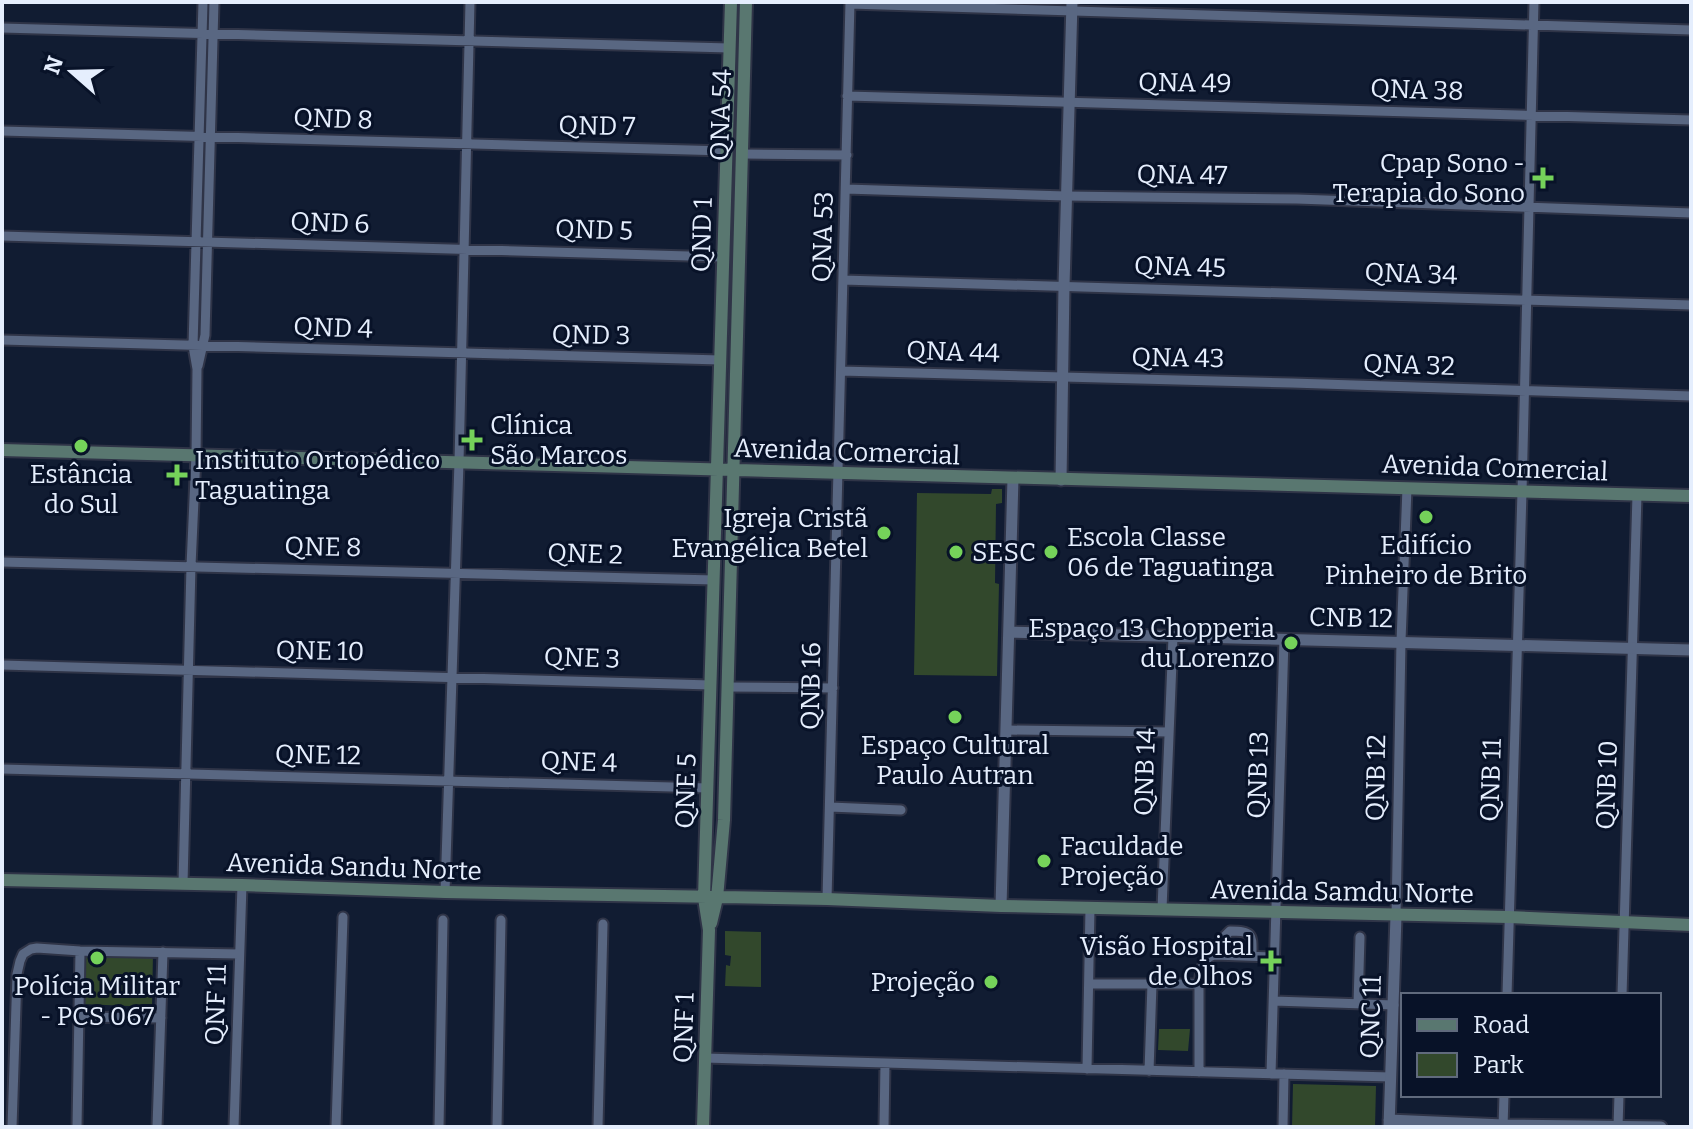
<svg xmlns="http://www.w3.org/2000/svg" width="1693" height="1129" font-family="Bitter,serif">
  <rect width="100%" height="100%" fill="#111c32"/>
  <path fill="#32482c" d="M 992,489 L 1002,489 L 1002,503 L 996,504 L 995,583 L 999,584 L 997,676 L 914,675 L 917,493 L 991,494 Z
    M 725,931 L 761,932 L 761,987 L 725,986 L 726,965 L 730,966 L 731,956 L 725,955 Z
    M 86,952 L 153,953 L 152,1007 L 82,1004 Z
    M 1159,1029 L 1190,1029 L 1188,1051 L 1158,1050 Z
    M 1293,1084 L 1376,1086 L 1375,1127 L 1292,1127 Z"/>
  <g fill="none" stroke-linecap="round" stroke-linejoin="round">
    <defs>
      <path id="minor" d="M 850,4 L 1691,30
        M 2,28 L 729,48
        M 847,96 L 1691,120
        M 2,131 L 726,151
        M 742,154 L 847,155
        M 846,189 L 1066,196 L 1297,199 L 1691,213
        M 2,236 L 723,257
        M 843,280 L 1691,305
        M 2,340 L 720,360
        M 198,366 L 205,335 L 214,2
        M 841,371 L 1292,383 L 1691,396
        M 2,562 L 714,580
        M 2,665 L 711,685
        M 727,687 L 833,688
        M 1007,730 L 1169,732
        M 2,769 L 708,788
        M 830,807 L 901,810
        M 183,884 L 191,566 L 196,455 L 197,369 L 193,346 L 203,2
        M 445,892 L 459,462 L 470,2
        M 827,899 L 850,2
        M 1162,909 L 1173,637
        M 1396,916 L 1401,641 L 1407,488
        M 1223,955 L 1225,936 L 1230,931 C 1254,931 1252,935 1252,956
        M 1090,984 L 1199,984
        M 1507,995 L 1522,492 L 1534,2
        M 1622,995 L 1637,495
        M 1274,1001 L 1394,1005
        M 1358,1004 L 1360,937
        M 78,1017 L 161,1018
        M 705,1058 L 1391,1077
        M 1087,1069 L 1090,908
        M 1149,1071 L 1152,984
        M 1199,1072 L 1199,984 L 1201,969 L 1205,962 L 1209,957 L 1214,955 L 1275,957
        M 1271,1074 L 1284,639
        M 12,1127 L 17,974 L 20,961 L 23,954 L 31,949 L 37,948 L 80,951 L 239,954
        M 77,1127 L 80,951
        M 157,1127 L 163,952
        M 234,1127 L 242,885
        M 336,1127 L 343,917
        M 439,1127 L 443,920
        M 497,1127 L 501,920
        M 598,1127 L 603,924
        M 884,1127 L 885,1063
        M 1283,1127 L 1284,1074
        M 1503,1127 L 1504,1095
        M 1618,1127 L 1619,1095"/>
      <path id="tertiary" d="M 1061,480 L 1064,286 L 1072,2
        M 1009,632 L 1691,650
        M 1001,906 L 1013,478
        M 1389,1120 L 1503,1125 L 1661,1127
        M 1389,1127 L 1396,916"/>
      <path id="secondary" d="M 2,450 L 1691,496
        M 2,880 L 242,885 L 445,892 L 827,899 L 1001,906 L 1509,917 L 1691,925
        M 711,923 L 717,898 L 724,820 L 746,2
        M 703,1127 L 709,930 L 704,898 L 731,2"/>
    </defs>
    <use href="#minor" stroke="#2f3447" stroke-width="13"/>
    <use href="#tertiary" stroke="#2f3447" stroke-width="15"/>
    <use href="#secondary" stroke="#2f3447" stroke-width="16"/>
    <use href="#minor" stroke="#596782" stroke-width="9"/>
    <use href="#tertiary" stroke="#596782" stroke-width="11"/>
    <use href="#secondary" stroke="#597770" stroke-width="12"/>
  </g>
  <g fill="#75d25a" stroke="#081228" stroke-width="3">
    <path d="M1539 166h8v8h8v8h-8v8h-8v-8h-8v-8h8z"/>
    <path d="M468 428h8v8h8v8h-8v8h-8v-8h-8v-8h8z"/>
    <circle cx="81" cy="446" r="8"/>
    <path d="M173 463h8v8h8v8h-8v8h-8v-8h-8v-8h8z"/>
    <circle cx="1426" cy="517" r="8"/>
    <circle cx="884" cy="533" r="8"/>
    <circle cx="956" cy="552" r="8"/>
    <circle cx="1051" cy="552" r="8"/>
    <circle cx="1291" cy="643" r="8"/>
    <circle cx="955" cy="717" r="8"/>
    <circle cx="1044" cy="861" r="8"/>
    <circle cx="97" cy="958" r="8"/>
    <path d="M1267 949h8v8h8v8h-8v8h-8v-8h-8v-8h8z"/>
    <circle cx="991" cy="982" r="8"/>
  </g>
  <g text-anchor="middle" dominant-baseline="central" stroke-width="6" stroke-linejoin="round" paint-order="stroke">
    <g font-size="26" fill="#e5eefd" stroke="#081228">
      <text transform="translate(1185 83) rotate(1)">QNA 49</text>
      <text transform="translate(1417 90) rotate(2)">QNA 38</text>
      <text transform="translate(721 115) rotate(-88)">QNA 54</text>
      <text transform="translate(333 119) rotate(2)">QND 8</text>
      <text transform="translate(597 126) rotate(1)">QND 7</text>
      <text transform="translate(1182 175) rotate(1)">QNA 47</text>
      <text transform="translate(330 223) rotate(2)">QND 6</text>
      <text transform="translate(594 230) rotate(2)">QND 5</text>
      <text transform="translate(702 235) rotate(-88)">QND 1</text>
      <text transform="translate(823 237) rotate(-88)">QNA 53</text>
      <text transform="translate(1180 267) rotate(2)">QNA 45</text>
      <text transform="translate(1411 274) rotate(2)">QNA 34</text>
      <text transform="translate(333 328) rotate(2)">QND 4</text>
      <text transform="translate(591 335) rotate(1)">QND 3</text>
      <text transform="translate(953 352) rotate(2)">QNA 44</text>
      <text transform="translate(1178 358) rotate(1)">QNA 43</text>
      <text transform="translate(1409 365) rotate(2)">QNA 32</text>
      <text transform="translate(847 452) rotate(2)">Avenida Comercial</text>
      <text transform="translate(1495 468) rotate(2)">Avenida Comercial</text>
      <text transform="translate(323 547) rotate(1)">QNE 8</text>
      <text transform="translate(585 554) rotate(2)">QNE 2</text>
      <text transform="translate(1351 618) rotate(1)">CNB 12</text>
      <text transform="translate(320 651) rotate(1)">QNE 10</text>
      <text transform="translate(582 658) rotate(2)">QNE 3</text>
      <text transform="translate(811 686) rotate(-89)">QNB 16</text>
      <text transform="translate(318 755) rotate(1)">QNE 12</text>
      <text transform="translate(579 762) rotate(2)">QNE 4</text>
      <text transform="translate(1145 772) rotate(-88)">QNB 14</text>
      <text transform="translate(1258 775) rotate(-88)">QNB 13</text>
      <text transform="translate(1376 778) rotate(-89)">QNB 12</text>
      <text transform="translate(1491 780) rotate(-88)">QNB 11</text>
      <text transform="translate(1607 785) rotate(-88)">QNB 10</text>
      <text transform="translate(686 791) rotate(-88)">QNE 5</text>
      <text transform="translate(354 867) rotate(2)">Avenida Sandu Norte</text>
      <text transform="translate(1342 892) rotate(1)">Avenida Samdu Norte</text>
      <text transform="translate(216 1005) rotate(-88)">QNF 11</text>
      <text transform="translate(1371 1017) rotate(-88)">QNC 11</text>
      <text transform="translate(684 1028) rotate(-88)">QNF 1</text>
    </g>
    <g font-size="26" fill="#e5eefd" stroke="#081228" text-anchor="end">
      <text x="1525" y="163">Cpap Sono -<tspan x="1525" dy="30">Terapia do Sono</tspan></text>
      <text x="490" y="425" text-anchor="start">Clínica<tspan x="490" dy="30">São Marcos</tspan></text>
      <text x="195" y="460" text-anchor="start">Instituto Ortopédico<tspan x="195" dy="30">Taguatinga</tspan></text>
      <text x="81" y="474" text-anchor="middle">Estância<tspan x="81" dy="30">do Sul</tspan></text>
      <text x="868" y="518">Igreja Cristã<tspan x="868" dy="30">Evangélica Betel</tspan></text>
      <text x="1067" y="537" text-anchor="start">Escola Classe<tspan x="1067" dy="30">06 de Taguatinga</tspan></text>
      <text x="1426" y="545" text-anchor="middle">Edifício<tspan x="1426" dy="30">Pinheiro de Brito</tspan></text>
      <text x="972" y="552" text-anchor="start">SESC</text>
      <text x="1275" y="628">Espaço 13 Chopperia<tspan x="1275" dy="30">du Lorenzo</tspan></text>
      <text x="955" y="745" text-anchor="middle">Espaço Cultural<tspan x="955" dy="30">Paulo Autran</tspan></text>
      <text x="1060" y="846" text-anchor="start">Faculdade<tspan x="1060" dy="30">Projeção</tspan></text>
      <text x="1253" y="946">Visão Hospital<tspan x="1253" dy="30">de Olhos</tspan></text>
      <text x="975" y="982">Projeção</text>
      <text x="97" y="986" text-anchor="middle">Polícia Militar<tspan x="97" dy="30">- PCS 067</tspan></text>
    </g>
  </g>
  <rect width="1693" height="1129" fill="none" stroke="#e5eefd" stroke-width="8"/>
  <rect x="1401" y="993" width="260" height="104" fill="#081228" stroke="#606a7d" stroke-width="2"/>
  <rect x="1417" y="1019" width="40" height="12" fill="#597770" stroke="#606a7d" stroke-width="2"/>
  <text x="1473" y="1033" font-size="24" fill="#e5eefd">Road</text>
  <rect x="1417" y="1053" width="40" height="24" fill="#32482c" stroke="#606a7d" stroke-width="2"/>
  <text x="1473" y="1073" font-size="24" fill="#e5eefd">Park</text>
  <g transform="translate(72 72) rotate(290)" stroke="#081228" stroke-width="6" paint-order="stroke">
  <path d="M0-6L14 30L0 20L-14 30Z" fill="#e5eefd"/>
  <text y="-12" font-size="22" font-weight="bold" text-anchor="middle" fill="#e5eefd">N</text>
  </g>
</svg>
